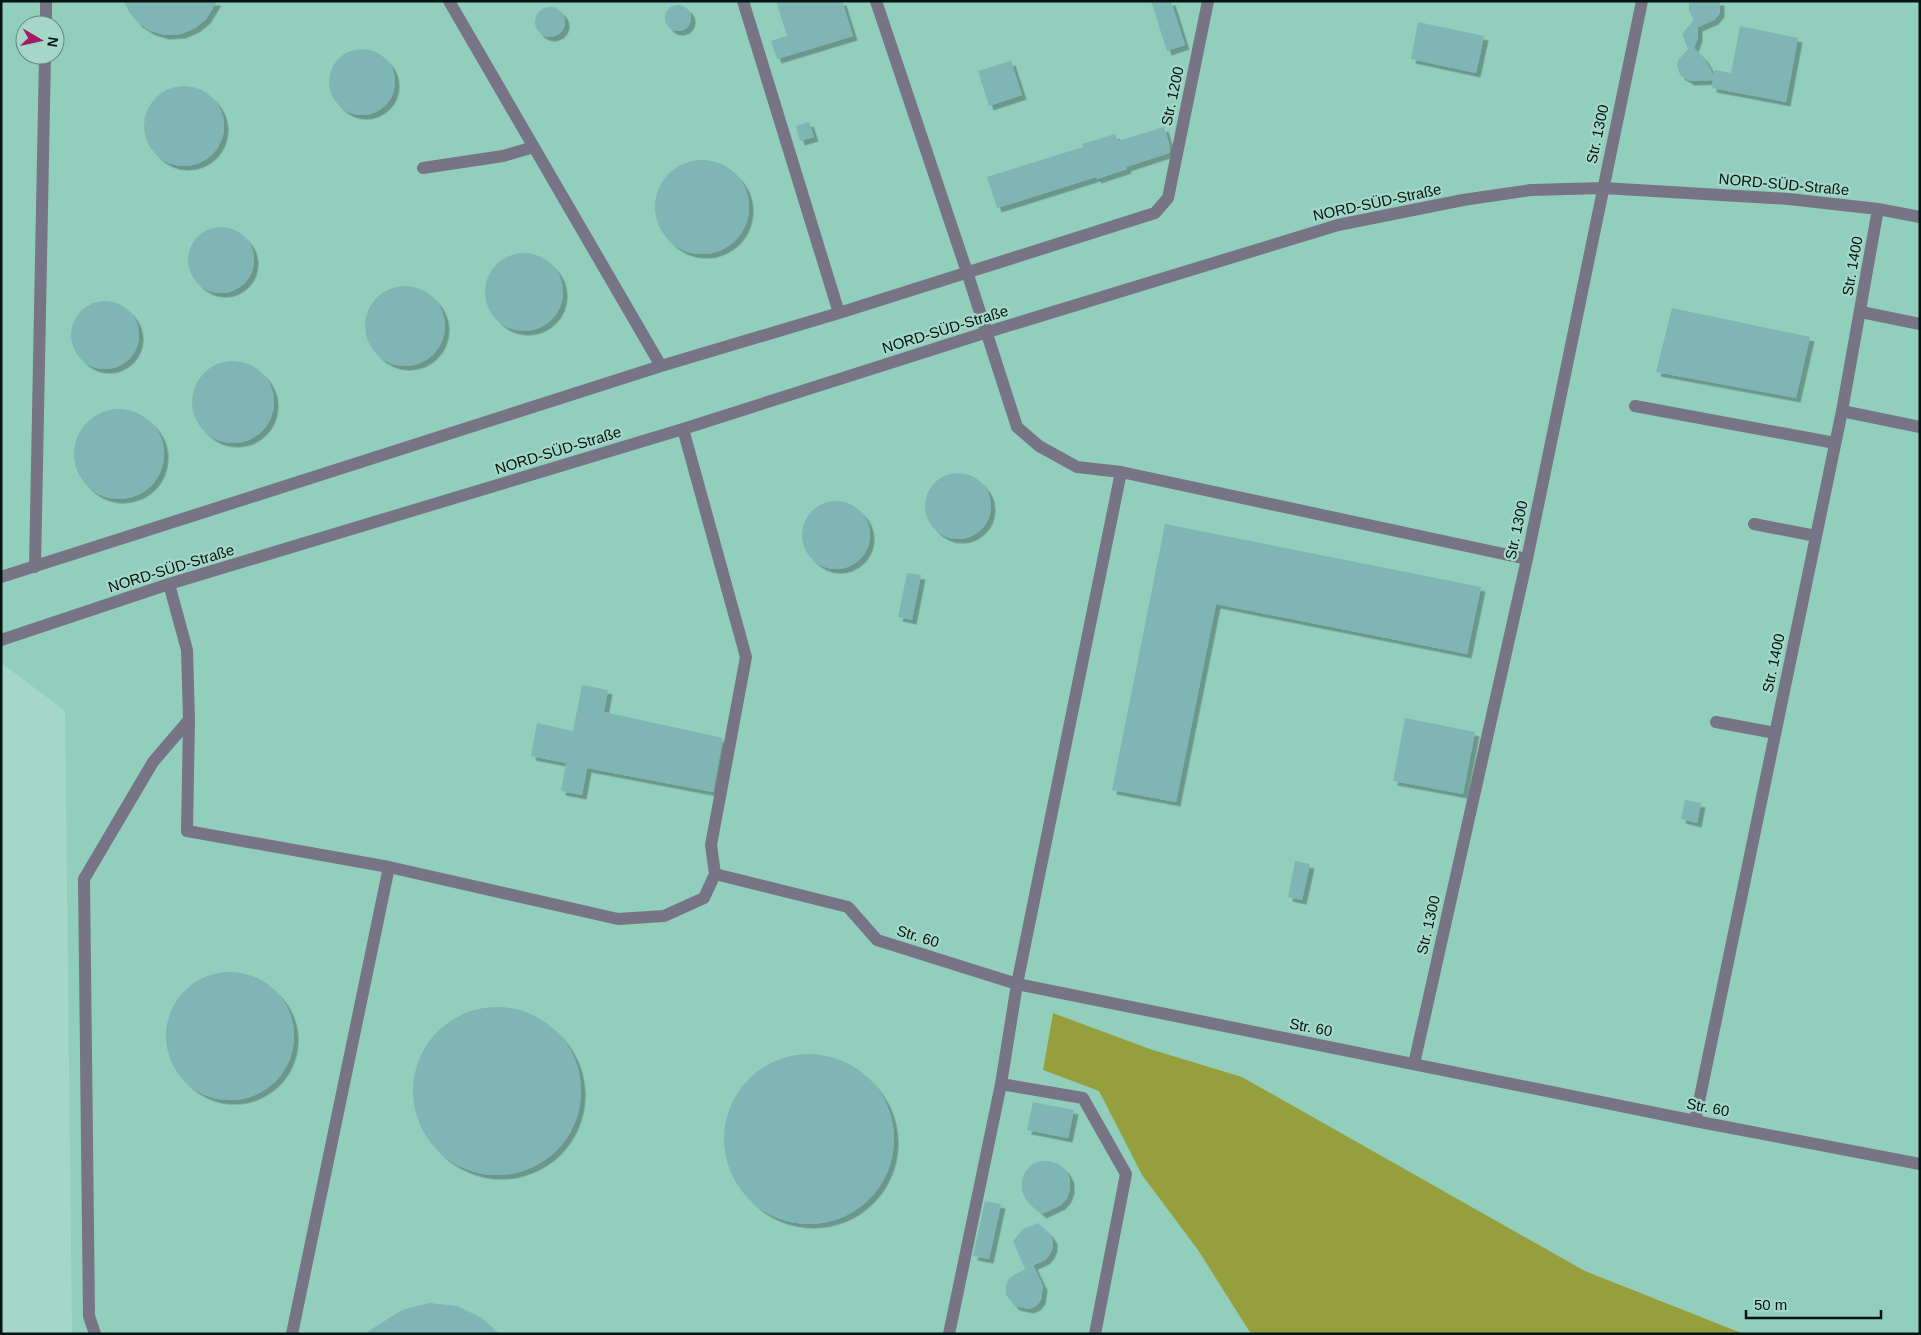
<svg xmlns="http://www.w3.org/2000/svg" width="1921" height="1335" font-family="Arial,sans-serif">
  <defs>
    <filter id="shadow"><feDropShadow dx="4.5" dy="4.5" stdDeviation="0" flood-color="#0004"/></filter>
  </defs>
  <rect width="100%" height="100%" fill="#a5d7c8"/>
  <path fill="#92cebc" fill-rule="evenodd" d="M 1,1 L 1920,1 L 1920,1334 L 1744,1334 L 1585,1271 L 1242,1077 L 1150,1049 L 1053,1013 L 1043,1070 L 1099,1091 L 1142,1175 L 1198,1250 L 1251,1334 L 72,1334 L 65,711 L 4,665 L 1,665 ZM 25,25 L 55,25 L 55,55 L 25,55 Z"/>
  <path fill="#969f3d" d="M 1053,1013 L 1150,1049 L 1242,1077 L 1585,1271 L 1744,1334 L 1251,1334 L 1198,1250 L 1142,1175 L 1099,1091 L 1043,1070 Z"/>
  <path fill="#7fb5b4" filter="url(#shadow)" d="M 124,1 L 217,1 L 206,19 L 195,28 L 181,34 L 165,35 L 151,31 L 138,23 L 129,12 Z
    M 776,1 L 842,1 L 853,36 L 777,59 L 771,41 L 787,36 Z
    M 1151,1 L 1171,1 L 1185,45 L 1167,51 Z
    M 1689,1 L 1720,1 L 1720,13 L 1714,20 L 1698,27 L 1698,37 L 1694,48 L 1704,58 L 1714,76 L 1715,70 L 1731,73 L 1740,26 L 1798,38 L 1786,102 L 1712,88 L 1713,80 L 1690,81 L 1680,75 L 1677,64 L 1679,59 L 1688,49 L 1682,34 L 1694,20 L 1689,11 Z
    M665 18a13 13 0 1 1 26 0a13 13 0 1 1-26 0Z
    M535 22a15 15 0 1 1 30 0a15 15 0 1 1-30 0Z
    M 1418,22 L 1484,36 L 1476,73 L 1411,59 Z
    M329 82a33 33 0 1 1 66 0a33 33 0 1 1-66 0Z
    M 1011,61 L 1022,95 L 989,106 L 978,71 Z
    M144 126a40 40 0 1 1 80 0a40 40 0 1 1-80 0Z
    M 809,122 L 814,137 L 800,141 L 796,126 Z
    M 1164,127 L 1170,147 L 1169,153 L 1126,167 L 1127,169 L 1097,179 L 1096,177 L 997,208 L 987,177 L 1083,147 L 1082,144 L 1115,134 L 1118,141 Z
    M655 207a47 47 0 1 1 94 0a47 47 0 1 1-94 0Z
    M188 260a33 33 0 1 1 66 0a33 33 0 1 1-66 0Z
    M485 292a39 39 0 1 1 78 0a39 39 0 1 1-78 0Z
    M365 326a40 40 0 1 1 80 0a40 40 0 1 1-80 0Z
    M71 335a34 34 0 1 1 68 0a34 34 0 1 1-68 0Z
    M 1672,308 L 1810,337 L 1796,398 L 1656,372 Z
    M192 402a41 41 0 1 1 82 0a41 41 0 1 1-82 0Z
    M74 454a45 45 0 1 1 90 0a45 45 0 1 1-90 0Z
    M925 506a33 33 0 1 1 66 0a33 33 0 1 1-66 0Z
    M802 535a34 34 0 1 1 68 0a34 34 0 1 1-68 0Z
    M 1165,524 L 1481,587 L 1467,654 L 1216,604 L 1176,802 L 1112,790 Z
    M 907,573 L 921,575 L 912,620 L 898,617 Z
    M 582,685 L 608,690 L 604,712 L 723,738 L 713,792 L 587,768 L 582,795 L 561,791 L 566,763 L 531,756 L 537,723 L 573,731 Z
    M 1405,718 L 1475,732 L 1463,794 L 1393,781 Z
    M 1685,800 L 1701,803 L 1697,823 L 1681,819 Z
    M 1295,861 L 1310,864 L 1302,900 L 1288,897 Z
    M166 1036a64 64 0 1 1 128 0a64 64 0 1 1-128 0Z
    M413 1091a84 84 0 1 1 168 0a84 84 0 1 1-168 0Z
    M724 1139a85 85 0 1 1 170 0a85 85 0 1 1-170 0Z
    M 1033,1102 L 1074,1110 L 1068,1138 L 1027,1130 Z
    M 1040,1161 L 1050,1161 L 1059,1164 L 1066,1171 L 1070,1179 L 1070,1189 L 1067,1198 L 1061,1205 L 1042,1214 L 1026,1200 L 1022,1191 L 1022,1181 L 1025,1172 L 1031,1165 Z
    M 985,1201 L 1001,1204 L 989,1259 L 973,1256 Z
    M 1038,1223 L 1049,1233 L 1053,1240 L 1053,1247 L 1050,1254 L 1045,1260 L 1025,1269 L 1013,1241 L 1023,1229 Z
    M 1033,1265 L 1043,1286 L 1041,1300 L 1036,1306 L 1029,1309 L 1015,1306 L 1006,1295 L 1006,1287 L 1008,1280 L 1014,1275 Z
    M 429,1303 L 457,1306 L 482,1318 L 499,1334 L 364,1334 L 402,1310 Z"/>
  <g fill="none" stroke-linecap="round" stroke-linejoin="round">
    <path stroke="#777485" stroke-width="12" d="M 449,1 L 661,366
      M 743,1 L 839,313
      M 876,1 L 967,272 L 1017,427 L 1039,446 L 1077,467 L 1121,472 L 1527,559
      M 46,25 L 46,1
      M 423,168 L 503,156 L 534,147
      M 1861,312 L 1920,324
      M 1635,406 L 1835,443
      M 1842,411 L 1920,427
      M 1754,524 L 1816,536
      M 35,567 L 45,55
      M 1,577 L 661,366 L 839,313 L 1155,213 L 1168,198 L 1208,1
      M 1,640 L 169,584 L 683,429 L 978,335 L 1338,225 L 1463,200 L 1531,190 L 1603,188 L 1789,199 L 1878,209 L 1920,217
      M 189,720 L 187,831 L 389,867 L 618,919 L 664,916 L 704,898 L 715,874 L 711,845 L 746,657 L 683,429
      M 1716,722 L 1775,733
      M 715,874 L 848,907 L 877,940 L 1017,984 L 1695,1121 L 1920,1164
      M 1414,1064 L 1527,559 L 1642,1
      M 1001,1084 L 1083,1098 L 1126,1174 L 1095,1334
      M 1695,1121 L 1842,411 L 1878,209
      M 95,1334 L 89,1316 L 84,879 L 153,762 L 189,720 L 187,650 L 169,584
      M 292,1334 L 389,867
      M 949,1334 L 1001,1084 L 1017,984 L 1121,472"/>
  </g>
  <g text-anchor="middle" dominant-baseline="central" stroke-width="4.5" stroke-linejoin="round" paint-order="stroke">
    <g font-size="15" fill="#031510" stroke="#a5d7c8">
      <text transform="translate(1172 96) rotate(-78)">Str. 1200</text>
      <text transform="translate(1597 134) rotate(-78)">Str. 1300</text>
      <text transform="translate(1784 184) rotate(5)">NORD-SÜD-Straße</text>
      <text transform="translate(1377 202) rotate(-12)">NORD-SÜD-Straße</text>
      <text transform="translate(1852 266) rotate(-80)">Str. 1400</text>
      <text transform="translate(945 329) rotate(-17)">NORD-SÜD-Straße</text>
      <text transform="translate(558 450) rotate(-17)">NORD-SÜD-Straße</text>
      <text transform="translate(1516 530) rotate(-78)">Str. 1300</text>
      <text transform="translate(171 568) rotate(-17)">NORD-SÜD-Straße</text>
      <text transform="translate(1773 663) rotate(-78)">Str. 1400</text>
      <text transform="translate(1428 925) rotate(-77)">Str. 1300</text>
      <text transform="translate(918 936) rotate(17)">Str. 60</text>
      <text transform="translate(1311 1027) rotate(11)">Str. 60</text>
      <text transform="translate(1708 1107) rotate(11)">Str. 60</text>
    </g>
  </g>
  <rect width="1921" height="1335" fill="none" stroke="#031510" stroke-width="5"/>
  <g transform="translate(40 40) rotate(99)"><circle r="24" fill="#a5d7c8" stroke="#64897e"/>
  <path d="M0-4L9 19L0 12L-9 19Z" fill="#a41b65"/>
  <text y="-8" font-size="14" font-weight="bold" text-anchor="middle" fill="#031510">N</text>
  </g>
  <path d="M1746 1310v8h135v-8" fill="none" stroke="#031510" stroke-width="2.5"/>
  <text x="1754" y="1310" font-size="15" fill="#031510" stroke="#a5d7c8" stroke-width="4" paint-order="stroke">50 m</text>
</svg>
